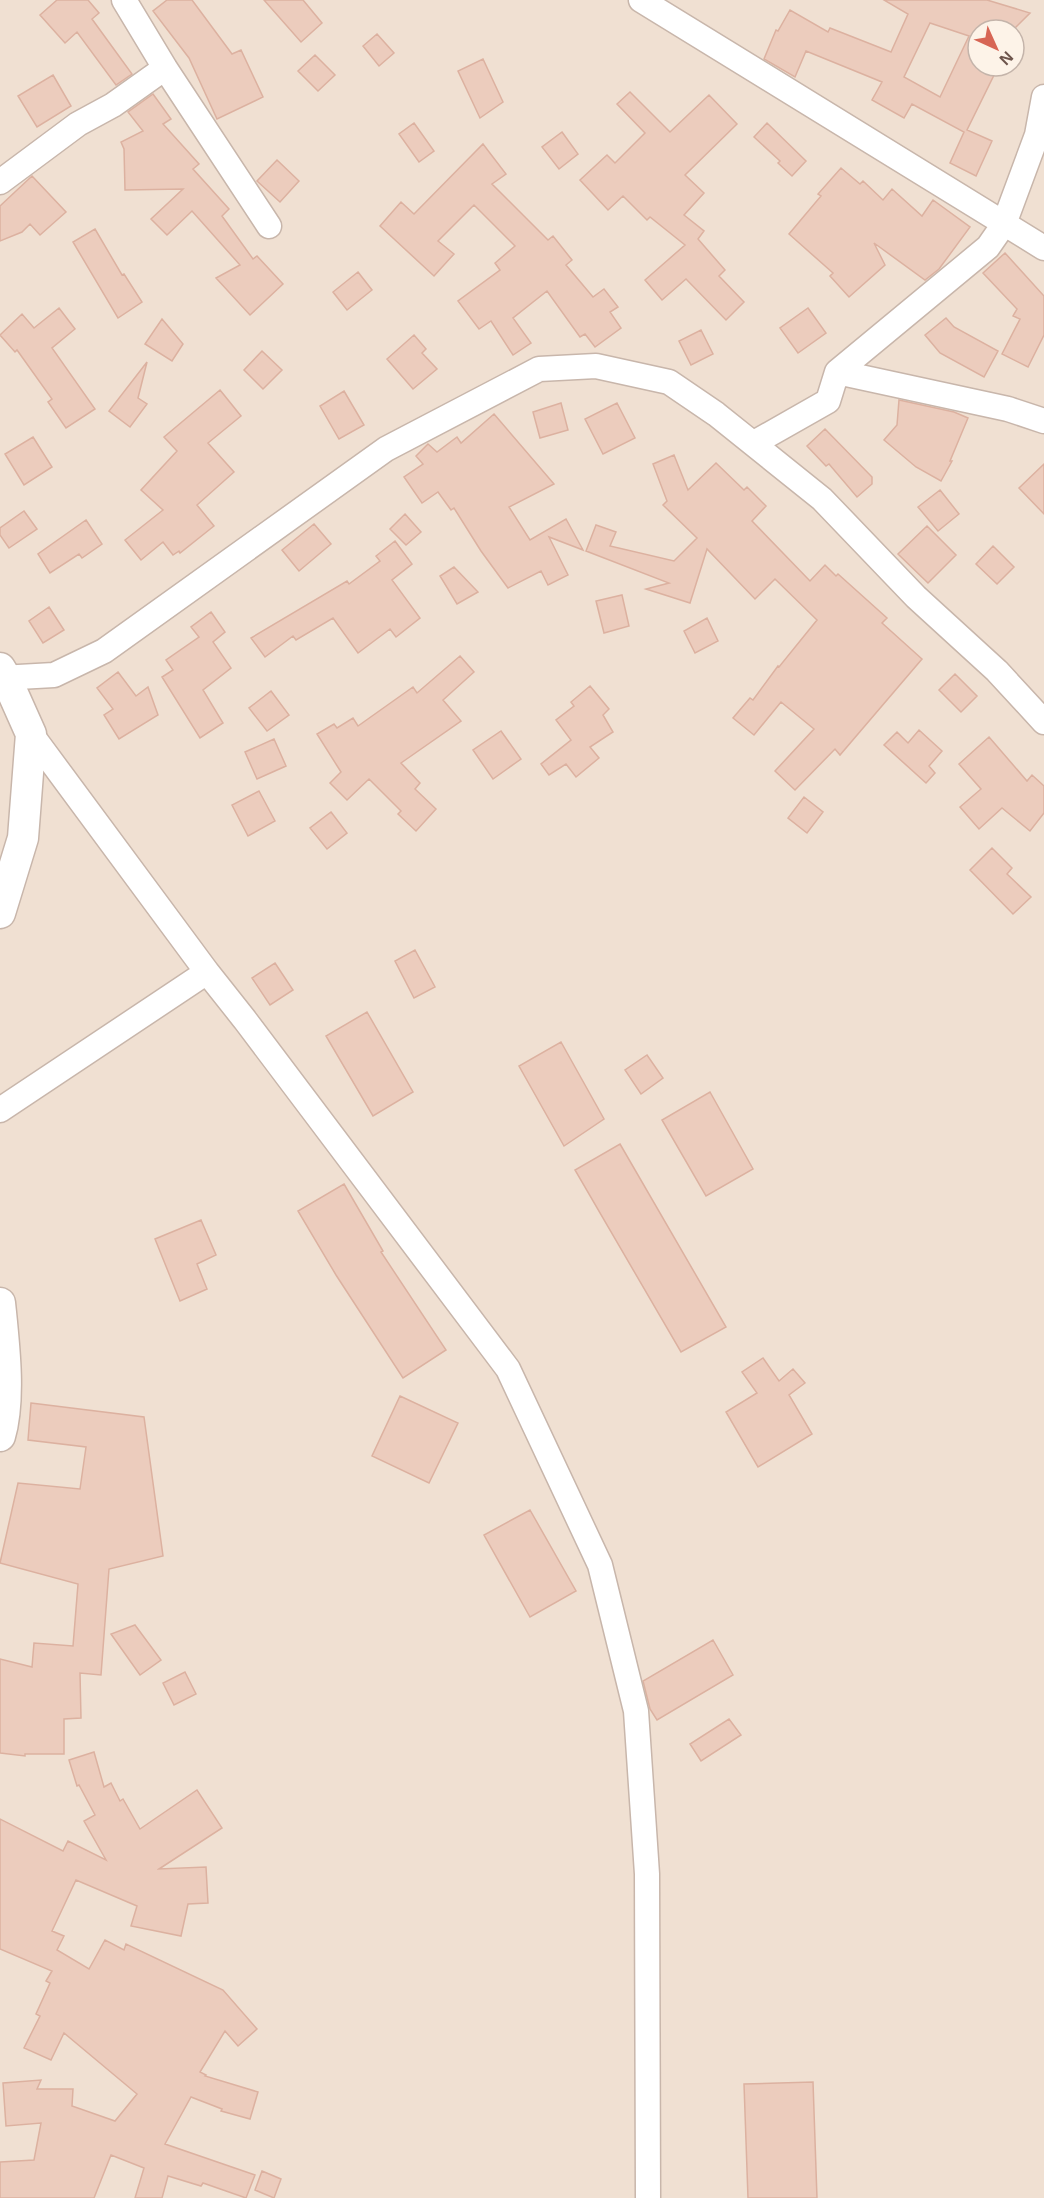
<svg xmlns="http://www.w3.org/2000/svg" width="1044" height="2198" font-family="Helvetica,sans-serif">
  <rect width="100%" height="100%" fill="#f9eee3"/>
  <path fill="#f0e0d2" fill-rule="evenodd" d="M 0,0 L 1044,0 L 1044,2198 L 0,2198 ZM 978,30 L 1014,30 L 1014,66 L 978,66 Z"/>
  <path fill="#ecccbd" stroke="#dcb1a0" stroke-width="1.5" fill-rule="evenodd" d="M 57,0 L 88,0 L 99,13 L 92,19 L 132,74 L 116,85 L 77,32 L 65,43 L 40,15 Z
    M 167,0 L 192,0 L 232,54 L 241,50 L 263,97 L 217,119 L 189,58 L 153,11 Z
    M 264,0 L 303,0 L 322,23 L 301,42 Z
    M 884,0 L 987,0 L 1030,13 L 1013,30 L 978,30 L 978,66 L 991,66 L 997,69 L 967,130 L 992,141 L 976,176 L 950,163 L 964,132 L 912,104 L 904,118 L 872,100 L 882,82 L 806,51 L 795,77 L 764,59 L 776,30 L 778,31 L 790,10 L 828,32 L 830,28 L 891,52 L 908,14 ZM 930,23 L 969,36 L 940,97 L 904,77 Z
    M 377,34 L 394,53 L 379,66 L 363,46 Z
    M 315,55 L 335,75 L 318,91 L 298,71 Z
    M 483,59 L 503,102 L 480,118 L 458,71 Z
    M 53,75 L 71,106 L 37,127 L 18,96 Z
    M 630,92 L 670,132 L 709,95 L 737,124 L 685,175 L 704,193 L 684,215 L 704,231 L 698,239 L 725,270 L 719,276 L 744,302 L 726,320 L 686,279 L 662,300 L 645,280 L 685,245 L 650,217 L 647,220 L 623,196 L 608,210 L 580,180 L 607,155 L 615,163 L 645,133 L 617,104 Z
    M 153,94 L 171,119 L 163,124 L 199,164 L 193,169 L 229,209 L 222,216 L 253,259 L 257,256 L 283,284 L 250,315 L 216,278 L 240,265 L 192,211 L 167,235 L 151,219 L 183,189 L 125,190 L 124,149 L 121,142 L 143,131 L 128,112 Z
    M 414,123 L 434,151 L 419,162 L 399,134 Z
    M 767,123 L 806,161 L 792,176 L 778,163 L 780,161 L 754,137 Z
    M 562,132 L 578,154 L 559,169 L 542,147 Z
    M 483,144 L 506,174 L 492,184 L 548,240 L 553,236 L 572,260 L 566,265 L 593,297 L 604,289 L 618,307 L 610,312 L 621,328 L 595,347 L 585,334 L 580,337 L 547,291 L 513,318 L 531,343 L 513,355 L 491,321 L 479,329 L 458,301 L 500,270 L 495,263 L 515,246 L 474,205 L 438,241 L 454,254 L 434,276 L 380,226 L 401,202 L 414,214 Z
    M 277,160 L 299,181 L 280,202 L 257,181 Z
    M 841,168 L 860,184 L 863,181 L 883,200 L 892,189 L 922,216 L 933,200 L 970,227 L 939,269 L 925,280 L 874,243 L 885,265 L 849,297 L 830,276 L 833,273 L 789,234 L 821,196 L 818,194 Z
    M 32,176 L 66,212 L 40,235 L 30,224 L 22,232 L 0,241 L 0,206 Z
    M 95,229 L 122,275 L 124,274 L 142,302 L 118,318 L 73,242 Z
    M 1005,253 L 1044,296 L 1044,335 L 1028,367 L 1002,354 L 1020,319 L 1013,316 L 1017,309 L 983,273 Z
    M 358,272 L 372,290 L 347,310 L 333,292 Z
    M 59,308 L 75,329 L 52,348 L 95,409 L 66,428 L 48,402 L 52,399 L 17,350 L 15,352 L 0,335 L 22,314 L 34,328 Z
    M 808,308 L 826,333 L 798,353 L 780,328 Z
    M 946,318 L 954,327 L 998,351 L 984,377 L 940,353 L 925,335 Z
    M 162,319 L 183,344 L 172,361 L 145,344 Z
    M 701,330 L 713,354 L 691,365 L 679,341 Z
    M 414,335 L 426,349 L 422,353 L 437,369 L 413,389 L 387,359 Z
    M 262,351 L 282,370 L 263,389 L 244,370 Z
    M 147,362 L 138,398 L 147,404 L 130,427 L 109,411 Z
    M 220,390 L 241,416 L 208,443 L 234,472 L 197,505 L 214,526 L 180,553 L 179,551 L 173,555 L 163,542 L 141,560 L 125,540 L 163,510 L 141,490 L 177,451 L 164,437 Z
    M 344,391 L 364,425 L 339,439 L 320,406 Z
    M 899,400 L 954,412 L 968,418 L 950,461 L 952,461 L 941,481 L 916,467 L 884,440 L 897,425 Z
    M 561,403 L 568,430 L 540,438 L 533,412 Z
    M 617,403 L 635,438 L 603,454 L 585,419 Z
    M 494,414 L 554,484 L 509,507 L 530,540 L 566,519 L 583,550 L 549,537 L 568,575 L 548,585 L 541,571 L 508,588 L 481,551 L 454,508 L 451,510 L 438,492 L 422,503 L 404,477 L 423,464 L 416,456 L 428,444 L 437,452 L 457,437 L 461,443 Z
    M 825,429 L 872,477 L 872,484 L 857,497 L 829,464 L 826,466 L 807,446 Z
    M 33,437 L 52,467 L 24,485 L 5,454 Z
    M 674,455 L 688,490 L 716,463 L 744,490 L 747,487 L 766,506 L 752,521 L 810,581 L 825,565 L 836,576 L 838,574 L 887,618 L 882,623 L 922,659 L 840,755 L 835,749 L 795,790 L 775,771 L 814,729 L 781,702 L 754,735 L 733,718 L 750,698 L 753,700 L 778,666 L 779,667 L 817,620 L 775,579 L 755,599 L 707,549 L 690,603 L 646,589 L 669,583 L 586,551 L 596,525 L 616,532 L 610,546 L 674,561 L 697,538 L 663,505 L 667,501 L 653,464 Z
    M 1044,464 L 1044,514 L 1019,488 Z
    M 940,490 L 959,514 L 938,531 L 918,507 Z
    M 24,511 L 37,529 L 9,548 L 0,535 L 0,528 Z
    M 405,514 L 421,532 L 406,545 L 390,529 Z
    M 86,520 L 102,544 L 82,558 L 79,554 L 50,573 L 38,554 Z
    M 314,524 L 331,544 L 299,571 L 282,550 Z
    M 927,526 L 956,555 L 928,583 L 898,554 Z
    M 395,541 L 412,564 L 392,580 L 420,618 L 396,637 L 390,629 L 358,653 L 333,618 L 296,640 L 293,636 L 265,657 L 251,638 L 347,581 L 349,584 L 380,561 L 376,556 Z
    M 993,546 L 1014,567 L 997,584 L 976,564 Z
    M 454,567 L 478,592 L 457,604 L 440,576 Z
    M 622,595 L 629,626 L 604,633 L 596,601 Z
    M 49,607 L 64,630 L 43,643 L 29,621 Z
    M 211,612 L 225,632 L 213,642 L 231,668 L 203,690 L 223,723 L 200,738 L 162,677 L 173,670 L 166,660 L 199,637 L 191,627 Z
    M 707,618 L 718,641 L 695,653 L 684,631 Z
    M 460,656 L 474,672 L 443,700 L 461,721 L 401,763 L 420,783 L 415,789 L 436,809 L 416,831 L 398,814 L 401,811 L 369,779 L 347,800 L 330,783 L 341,772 L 317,734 L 334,724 L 337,728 L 353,718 L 358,726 L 413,687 L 417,693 Z
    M 118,672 L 136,696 L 148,687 L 158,715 L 119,739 L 104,715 L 113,709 L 97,688 Z
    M 955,674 L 977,696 L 961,712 L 939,690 Z
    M 590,686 L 609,709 L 603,715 L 613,732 L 590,747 L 599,758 L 576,777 L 566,764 L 549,775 L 541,764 L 571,740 L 556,720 L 574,706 L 571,702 Z
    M 271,691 L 289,715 L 267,731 L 249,708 Z
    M 919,730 L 942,751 L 929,766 L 935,773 L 926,783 L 884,745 L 897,732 L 908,743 Z
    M 501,731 L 521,759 L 493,779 L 473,750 Z
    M 989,737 L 1027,781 L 1032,775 L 1044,786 L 1044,813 L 1030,831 L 1002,808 L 979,829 L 960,807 L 981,789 L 959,764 Z
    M 274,739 L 286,766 L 257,779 L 245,752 Z
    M 259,791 L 275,821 L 248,836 L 232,805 Z
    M 804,797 L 823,812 L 807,833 L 788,818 Z
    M 331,812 L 347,833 L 327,849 L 310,828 Z
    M 992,848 L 1012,868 L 1007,874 L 1031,897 L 1013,914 L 970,870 Z
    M 415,950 L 435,987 L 414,998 L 395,961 Z
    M 275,963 L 293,990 L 270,1005 L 252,978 Z
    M 367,1012 L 413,1092 L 373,1116 L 326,1036 Z
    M 561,1042 L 604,1119 L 564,1146 L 519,1066 Z
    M 647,1055 L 663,1078 L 641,1094 L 625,1070 Z
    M 710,1092 L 753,1169 L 706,1196 L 662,1120 Z
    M 620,1144 L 726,1327 L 681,1352 L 575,1170 Z
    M 344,1184 L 383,1251 L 381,1252 L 446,1350 L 403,1378 L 336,1275 L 298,1211 Z
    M 201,1220 L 216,1255 L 197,1264 L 207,1289 L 180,1301 L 155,1239 Z
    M 763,1358 L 779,1381 L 793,1369 L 805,1383 L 789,1395 L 812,1434 L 758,1467 L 726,1412 L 757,1393 L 742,1372 Z
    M 400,1396 L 458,1423 L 429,1483 L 372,1456 Z
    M 31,1403 L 144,1417 L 163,1556 L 109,1569 L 101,1675 L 80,1673 L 81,1718 L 64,1719 L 64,1754 L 25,1754 L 25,1756 L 0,1753 L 0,1659 L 32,1667 L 34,1643 L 73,1646 L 78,1584 L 0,1563 L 18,1483 L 80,1489 L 86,1447 L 28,1440 Z
    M 530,1510 L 576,1591 L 530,1617 L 484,1535 Z
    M 135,1625 L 161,1660 L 140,1675 L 111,1634 Z
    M 713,1640 L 733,1675 L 657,1720 L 650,1709 L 643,1681 Z
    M 185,1672 L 196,1694 L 174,1705 L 163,1683 Z
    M 729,1719 L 741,1735 L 701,1761 L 690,1744 Z
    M 94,1752 L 104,1787 L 111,1783 L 120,1801 L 123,1799 L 140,1829 L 197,1790 L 222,1828 L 159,1869 L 206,1867 L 208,1903 L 188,1904 L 181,1936 L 131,1926 L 137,1906 L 76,1880 L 52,1931 L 64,1936 L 57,1950 L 89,1969 L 105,1940 L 124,1950 L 126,1944 L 223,1990 L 257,2029 L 238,2046 L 225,2031 L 200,2072 L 206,2075 L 205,2076 L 258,2092 L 250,2119 L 221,2111 L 222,2109 L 191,2097 L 165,2144 L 255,2175 L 246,2198 L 203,2183 L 201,2186 L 168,2176 L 162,2198 L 135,2198 L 144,2168 L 111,2155 L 94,2198 L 0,2198 L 0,2162 L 34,2160 L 41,2123 L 6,2126 L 3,2083 L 41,2080 L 37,2089 L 73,2089 L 72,2106 L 115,2121 L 137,2094 L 64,2033 L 51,2060 L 24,2048 L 40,2016 L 36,2014 L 50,1983 L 46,1981 L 52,1971 L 0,1949 L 0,1819 L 63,1851 L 68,1841 L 106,1860 L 84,1821 L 95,1815 L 79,1785 L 77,1786 L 69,1760 Z
    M 813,2082 L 817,2198 L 748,2198 L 744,2084 Z
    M 262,2171 L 281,2179 L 274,2198 L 255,2190 Z"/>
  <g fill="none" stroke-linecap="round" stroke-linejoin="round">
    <defs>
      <path id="minor" d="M 124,0 L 165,68 L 269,226
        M 641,0 L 1044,248
        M 0,182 L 78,124 L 113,105 L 165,68
        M 837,372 L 1008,409 L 1044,421
        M 754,443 L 828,401 L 837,372 L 988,247 L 1004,224 L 1037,135 L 1044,97
        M 0,678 L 54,675 L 104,651 L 386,449 L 539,369 L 596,366 L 669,382 L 716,414 L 822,499 L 916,597 L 997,671 L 1044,722
        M 31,734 L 207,972
        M 0,1110 L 207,972 L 245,1020 L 508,1369 L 600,1565 L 636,1711 L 647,1874 L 648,2198"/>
      <path id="tertiary" d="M 0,668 L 6,678 L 31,734 L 23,838 L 0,913
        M 0,1303 C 4,1342 11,1399 0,1436"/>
    </defs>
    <use href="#minor" stroke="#c8b6ab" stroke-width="27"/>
    <use href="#tertiary" stroke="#c8b6ab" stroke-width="33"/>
    <use href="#minor" stroke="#fff" stroke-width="24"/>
    <use href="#tertiary" stroke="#fff" stroke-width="30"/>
  </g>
  <g transform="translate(996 48) rotate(135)"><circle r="28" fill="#fdf3e8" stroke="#c4b4aa" stroke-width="1.5"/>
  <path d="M0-4.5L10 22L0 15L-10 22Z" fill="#d76554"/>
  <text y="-9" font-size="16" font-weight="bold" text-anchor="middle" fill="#6e554c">N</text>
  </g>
</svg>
